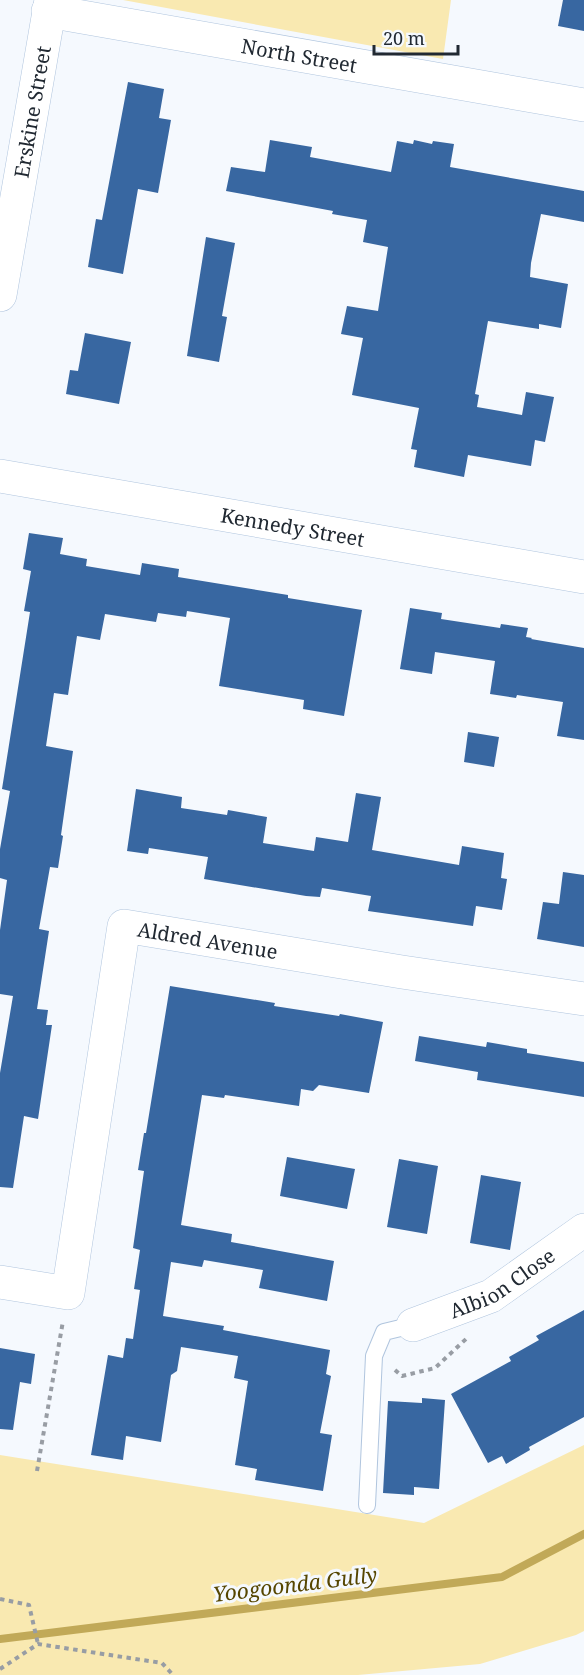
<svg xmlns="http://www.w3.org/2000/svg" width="584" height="1675" font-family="'Noto Serif',serif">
  <rect width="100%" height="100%" fill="#f5f9fe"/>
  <path fill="#f9e9b1" d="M 123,0 L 451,0 L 443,59 Z
    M 584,1445 L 584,1631 L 576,1635 L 480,1664 L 358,1675 L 0,1675 L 0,1455 L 424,1523 Z"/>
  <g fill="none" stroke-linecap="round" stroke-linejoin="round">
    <path stroke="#c1a958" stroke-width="8" d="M 0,1639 L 502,1577 L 584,1534"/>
  </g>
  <path fill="#3867a1" d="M 563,0 L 584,0 L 584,31 L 558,26 Z
    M 128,82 L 164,89 L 159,118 L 171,120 L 158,193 L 138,189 L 123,274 L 88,267 L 96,219 L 102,220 Z
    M 270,140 L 312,147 L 310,157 L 391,172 L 397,141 L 413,144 L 414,140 L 432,144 L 433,141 L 454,144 L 450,167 L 584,191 L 584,222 L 541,214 L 531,263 L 530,277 L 568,284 L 561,328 L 539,324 L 539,329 L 488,321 L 475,394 L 479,395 L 477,407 L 522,415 L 526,392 L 554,397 L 545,442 L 535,440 L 531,466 L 468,455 L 464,477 L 414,467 L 417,450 L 411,449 L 419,408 L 352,395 L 363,338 L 341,334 L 347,306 L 378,311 L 388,247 L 363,242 L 367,220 L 332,214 L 333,211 L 226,191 L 231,167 L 265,172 Z
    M 206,237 L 235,243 L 222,316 L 227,317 L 219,362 L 187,356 Z
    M 85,333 L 131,342 L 119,404 L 66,394 L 70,370 L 78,371 Z
    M 29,533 L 63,538 L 60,554 L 87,559 L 86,566 L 140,575 L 142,563 L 179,569 L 178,577 L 288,595 L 288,598 L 362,610 L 344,716 L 303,709 L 304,700 L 219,686 L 230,618 L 187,611 L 186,617 L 158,613 L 156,622 L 105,614 L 100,640 L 77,636 L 68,695 L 54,693 L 46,746 L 73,751 L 61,835 L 63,836 L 58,868 L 50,867 L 39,929 L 49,931 L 37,1009 L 48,1010 L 46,1025 L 52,1025 L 38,1119 L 24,1116 L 13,1188 L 0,1187 L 0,1073 L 13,996 L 0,994 L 0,930 L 7,880 L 0,878 L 0,849 L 10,791 L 2,789 L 30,612 L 24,611 L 31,571 L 23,569 Z
    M 410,608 L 442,613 L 441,619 L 500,628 L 501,624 L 528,628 L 526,637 L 532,638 L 531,639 L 584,648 L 584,740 L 557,736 L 563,702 L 517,695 L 516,698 L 490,694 L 495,661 L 435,652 L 432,674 L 400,669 Z
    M 468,732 L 499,737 L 494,767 L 464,762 Z
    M 136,789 L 182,797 L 181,808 L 227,815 L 228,810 L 267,817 L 263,843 L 314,851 L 316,837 L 348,842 L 356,793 L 381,797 L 372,850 L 459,865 L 462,846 L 504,853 L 501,878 L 507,879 L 502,910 L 476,906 L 473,926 L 368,911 L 371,896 L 322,888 L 320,897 L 306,896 L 204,879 L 208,857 L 149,848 L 148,854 L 127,851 Z
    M 563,872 L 584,875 L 584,947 L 537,939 L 543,902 L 559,904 Z
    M 170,986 L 275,1003 L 274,1006 L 339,1016 L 340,1014 L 383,1022 L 369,1093 L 319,1085 L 313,1091 L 301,1089 L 299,1106 L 225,1095 L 224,1098 L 202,1095 L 181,1225 L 232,1234 L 231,1242 L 334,1261 L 327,1301 L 259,1288 L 263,1270 L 204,1260 L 202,1267 L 171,1262 L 163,1316 L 224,1326 L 223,1330 L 330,1350 L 326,1374 L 331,1376 L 320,1433 L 332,1435 L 323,1491 L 255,1480 L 257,1469 L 235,1465 L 248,1381 L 234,1378 L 238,1356 L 181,1347 L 177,1371 L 171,1375 L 161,1442 L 126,1436 L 123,1460 L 91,1455 L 108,1355 L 123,1358 L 126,1338 L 133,1339 L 140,1290 L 134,1289 L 140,1250 L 133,1248 L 144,1171 L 138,1170 L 144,1133 L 146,1133 Z
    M 419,1036 L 486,1047 L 487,1042 L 527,1049 L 527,1053 L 584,1062 L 584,1097 L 477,1080 L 478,1072 L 415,1061 Z
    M 287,1157 L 355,1169 L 347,1209 L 280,1196 Z
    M 399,1159 L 438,1166 L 427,1234 L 387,1227 Z
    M 481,1175 L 521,1182 L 510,1250 L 470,1243 Z
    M 584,1310 L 584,1417 L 529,1447 L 530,1450 L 506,1464 L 502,1456 L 488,1463 L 451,1394 L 511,1361 L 509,1357 L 539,1340 L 536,1336 Z
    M 0,1348 L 35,1354 L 31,1384 L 20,1382 L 13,1430 L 0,1429 Z
    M 422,1398 L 445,1400 L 439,1489 L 414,1487 L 414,1495 L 383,1493 L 388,1401 L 422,1403 Z"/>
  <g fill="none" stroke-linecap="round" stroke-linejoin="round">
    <defs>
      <path id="service" d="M 367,1505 L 374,1356 L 384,1332 L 413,1325"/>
      <g id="minor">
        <path id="s1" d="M 48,11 L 584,105"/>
        <path id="s2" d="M 0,476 L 584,577"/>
        <path id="s3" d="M 0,1282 L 68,1293 L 124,926 L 402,972 L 584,999"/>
        <path id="s4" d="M 413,1325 L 491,1296 L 584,1230"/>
      </g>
      <g id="tertiary">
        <path id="s5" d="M 0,295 L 51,0"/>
      </g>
    </defs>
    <use href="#service" stroke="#b0c5de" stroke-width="18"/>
    <use href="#minor" stroke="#b0c5de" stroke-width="34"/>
    <use href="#tertiary" stroke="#b0c5de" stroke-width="34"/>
    <path stroke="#989da4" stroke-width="4" stroke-dasharray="4.5 4.5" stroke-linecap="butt" d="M 395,1370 L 402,1376 L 435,1368 L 466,1339
      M 37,1471 L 63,1321
      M 0,1599 L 29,1605 L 38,1644
      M 0,1669 L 38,1644 L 162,1663 L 173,1675"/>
    <use href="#service" stroke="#fff" stroke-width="16"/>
    <use href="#minor" stroke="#fff" stroke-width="33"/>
    <use href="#tertiary" stroke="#fff" stroke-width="33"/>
  </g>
  <g text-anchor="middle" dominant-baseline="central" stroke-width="6" stroke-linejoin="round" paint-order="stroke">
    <g font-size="20" fill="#212932" stroke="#f5f9fe">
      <text stroke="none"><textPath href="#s1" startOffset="255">North Street</textPath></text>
      <text stroke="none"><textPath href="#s5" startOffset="186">Erskine Street</textPath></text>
      <text stroke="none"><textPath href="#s2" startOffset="297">Kennedy Street</textPath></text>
      <text stroke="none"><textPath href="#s3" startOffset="525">Aldred Avenue</textPath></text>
      <text stroke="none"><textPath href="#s4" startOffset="99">Albion Close</textPath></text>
    </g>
    <g font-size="21" font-style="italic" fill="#564601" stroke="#f5f9fe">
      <text transform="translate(295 1584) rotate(-7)">Yoogoonda Gully</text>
    </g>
  </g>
  <path d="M374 45v9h84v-9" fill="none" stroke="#212932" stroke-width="3"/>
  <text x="383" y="45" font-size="18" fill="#212932" stroke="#f5f9fe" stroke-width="4.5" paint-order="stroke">20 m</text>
</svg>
